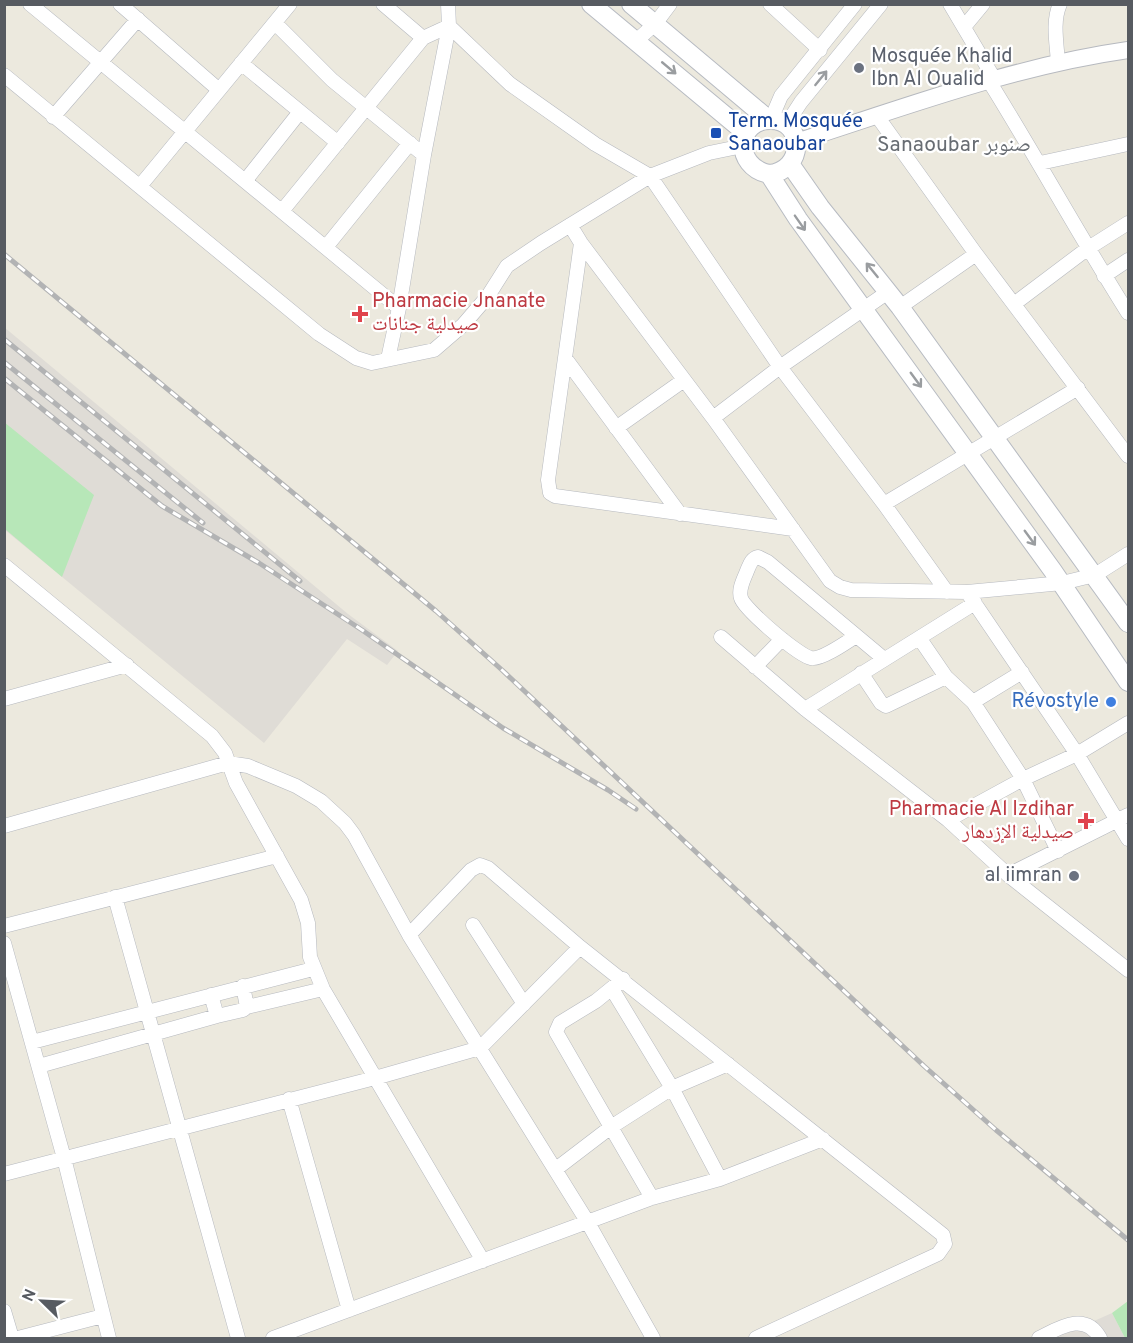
<svg xmlns="http://www.w3.org/2000/svg" width="1133" height="1343" font-family="Overpass,'Noto Naskh Arabic',sans-serif">
  <rect width="100%" height="100%" fill="#ece9de"/>
  <path fill="#dfdcd6" d="M 4,327 L 348,614 L 398,651 L 387,665 L 347,639 L 264,743 L 5,530 Z
    M 1112,1313 L 1125,1338 L 1056,1338 Z"/>
  <path fill="#b7e7b8" d="M 4,422 L 94,495 L 62,577 L 5,529 Z
    M 1128,1301 L 1128,1338 L 1125,1338 L 1112,1313 Z"/>
  <g fill="none" stroke-linecap="round" stroke-linejoin="round">
    <defs>
      <path id="minor" d="M 30,4 L 399,308
        M 120,4 L 219,90
        M 383,4 L 423,38
        M 770,4 L 820,50
        M 950,4 L 995,80
        M 275,23 L 332,80 L 424,155
        M 964,27 L 983,4
        M 636,41 L 655,24 L 670,4
        M 241,63 L 338,143
        M 1058,63 C 1057,44 1052,22 1060,4
        M 4,75 L 319,334 L 356,358 L 372,363 L 434,350 L 463,325 L 488,296 L 507,266 L 541,243 L 650,176 L 709,153 L 743,146
        M 989,81 C 1037,158 1080,237 1128,313
        M 877,116 L 976,254 L 1128,456
        M 53,117 L 138,19
        M 774,120 L 775,110 L 781,96 L 855,4
        M 786,125 L 801,102 L 881,4
        M 1040,163 L 1128,144
        M 245,181 L 299,113
        M 140,186 L 290,4
        M 282,211 L 423,38 L 449,26 L 510,84 L 595,144 L 650,176 L 780,367 L 884,504 L 947,592
        M 570,225 L 581,243 L 713,418 L 830,581 L 840,587 L 851,590 L 967,592 L 1062,583 L 1095,575 L 1128,554
        M 581,243 L 548,480 L 550,493 L 555,496 L 793,529
        M 326,247 L 410,143
        M 1104,276 L 1128,260
        M 1014,304 L 1087,249 L 1128,223
        M 900,307 L 976,254
        M 565,358 L 680,514
        M 388,359 L 399,308 L 424,155 L 449,26 L 448,4
        M 713,418 L 780,367 L 888,292
        M 616,428 L 684,380
        M 884,504 L 1078,388
        M 4,565 L 212,736 L 225,753 L 236,783 L 301,900 L 308,923 L 310,957 L 323,989 L 483,1261
        M 967,592 L 1077,754 L 1128,839
        M 856,636 C 847,642 821,660 811,658 C 799,656 744,609 741,598 C 738,589 744,579 747,571 C 750,564 751,559 758,557 L 768,562 L 883,658
        M 721,637 L 805,709 L 948,820 L 1008,875 L 1128,970
        M 920,639 L 946,677 L 973,702 L 1023,779 L 1058,851
        M 755,667 L 782,639
        M 861,673 L 881,703 L 886,706 L 946,677
        M 4,699 L 127,665
        M 973,702 L 1022,672
        M 805,709 L 975,603
        M 948,820 L 1023,779 L 1077,754 L 1128,723
        M 4,826 L 228,763 L 248,766 L 296,786 L 321,801 L 345,823 L 354,835 L 409,935 L 587,1221 L 653,1338
        M 1008,875 L 1128,815
        M 115,897 L 238,1338
        M 473,925 L 524,1004
        M 4,926 L 277,856
        M 409,935 L 471,870 L 480,865 L 488,868 L 580,947 L 943,1235 L 945,1244 L 938,1254 L 756,1338
        M 4,943 L 64,1158 L 109,1338
        M 623,979 L 596,1001 L 560,1023 L 556,1032 L 652,1198
        M 612,989 L 672,1088 L 720,1179
        M 247,1007 L 323,989
        M 217,1016 L 243,1010 L 247,1007 L 243,986
        M 32,1042 L 313,969
        M 39,1066 L 217,1016 L 211,995
        M 289,1099 L 349,1310
        M 556,1169 L 611,1127 L 672,1088 L 728,1064
        M 4,1174 L 375,1078 L 480,1048 L 580,947
        M 4,1311 L 12,1338
        M 18,1338 L 103,1316
        M 273,1338 L 652,1198 L 720,1179 L 823,1139
        M 1039,1338 C 1059,1328 1085,1311 1100,1338"/>
      <path id="tertiary" d="M 796,142 C 905,107 1015,66 1128,50"/>
      <path id="secondary" d="M 591,4 L 746,133
        M 631,4 L 769,120
        M 790,164 L 820,207 L 900,307 L 1128,623
        M 769,174 C 805,171 805,120 771,120 C 736,119 733,167 769,174 L 798,219 L 1053,571 L 1128,682"/>
    </defs>
    <use href="#minor" stroke="#b6b9bf" stroke-width="15"/>
    <use href="#tertiary" stroke="#b6b9bf" stroke-width="18"/>
    <use href="#secondary" stroke="#b7bbc2" stroke-width="20"/>
    <use href="#minor" stroke="#fff" stroke-width="14"/>
    <use href="#tertiary" stroke="#fff" stroke-width="16"/>
    <use href="#secondary" stroke="#fff" stroke-width="18"/>
    <defs>
      <path id="rail" d="M 4,254 L 436,611 L 502,670 L 924,1066 L 996,1130 L 1128,1240
        M 4,339 L 300,581
        M 4,362 L 203,523
        M 4,378 L 162,506 L 259,563 L 362,630 L 503,728 L 608,790 L 636,809"/>
    </defs>
    <use href="#rail" stroke="#b2b3b4" stroke-width="5"/>
    <use href="#rail" stroke="#fff" stroke-width="3" stroke-dasharray="9" stroke-linecap="butt"/>
  </g>
  <defs><path id="oneway-shaft" d="M-6 0H5M1.5-3L5.5 0L1.5 3" fill="none" stroke-width="1.6" stroke-linecap="round" stroke-linejoin="round" transform="scale(1.5)"/></defs>
  <g stroke="#9a9da0">
    <use href="#oneway-shaft" transform="translate(669 68) rotate(40)"/>
    <use href="#oneway-shaft" transform="translate(821 78) rotate(-51)"/>
    <use href="#oneway-shaft" transform="translate(800 223) rotate(55)"/>
    <use href="#oneway-shaft" transform="translate(872 270) rotate(-129)"/>
    <use href="#oneway-shaft" transform="translate(916 380) rotate(54)"/>
    <use href="#oneway-shaft" transform="translate(1030 538) rotate(54)"/>
  </g>
  <g fill="#6b7280" stroke="#fff" stroke-width="2">
    <circle cx="859" cy="68" r="6"/>
    <circle cx="1074" cy="876" r="6"/>
  </g>
  <rect fill="#1a4fb4" stroke="#fff" stroke-width="2" x="710" y="127" width="12" height="12" rx="3"/>
  <g fill="#e0444e" stroke="#fff" stroke-width="2">
    <path d="M357 305h6v6h6v6h-6v6h-6v-6h-6v-6h6z"/>
    <path d="M1083 812h6v6h6v6h-6v6h-6v-6h-6v-6h6z"/>
  </g>
  <circle fill="#3f7fe0" stroke="#fff" stroke-width="2" cx="1111" cy="702" r="6"/>
  <g text-anchor="middle" dominant-baseline="central" stroke-width="4.5" stroke-linejoin="round" paint-order="stroke">
    <g font-size="20" fill="#5b616d" stroke="#fff" text-anchor="start">
      <text x="871" y="57">Mosquée Khalid<tspan x="871" dy="23">Ibn Al Oualid</tspan></text>
      <text x="1062" y="876" text-anchor="end">al iimran</text>
    </g>
    <g font-size="20" fill="#164399" stroke="#fff" text-anchor="start">
      <text x="728" y="122">Term. Mosquée<tspan x="728" dy="23">Sanaoubar</tspan></text>
    </g>
    <g font-size="20" fill="#be3a42" stroke="#fff" text-anchor="start">
      <text x="372" y="302">Pharmacie Jnanate<tspan x="372" dy="23">صيدلية جنانات</tspan></text>
      <text x="1074" y="810" text-anchor="end">Pharmacie Al Izdihar<tspan x="1074" dy="23">صيدلية الإزدهار</tspan></text>
    </g>
    <g font-size="20" fill="#366cbe" stroke="#fff" text-anchor="end">
      <text x="1099" y="702">Révostyle</text>
    </g>
    <g font-size="21" fill="#686d73" stroke="#fff">
      <text x="954" y="145">Sanaoubar صنوبر</text>
    </g>
  </g>
  <rect width="1133" height="1343" fill="none" stroke="#575b61" stroke-width="12"/>
  <g transform="translate(42 1301) rotate(294)" stroke="#ffffff" stroke-width="4.5" paint-order="stroke">
  <path d="M0-4.5L10 22L0 15L-10 22Z" fill="#575b61"/>
  <text y="-9" font-size="16" font-weight="bold" text-anchor="middle" fill="#575b61">N</text>
  </g>
</svg>
